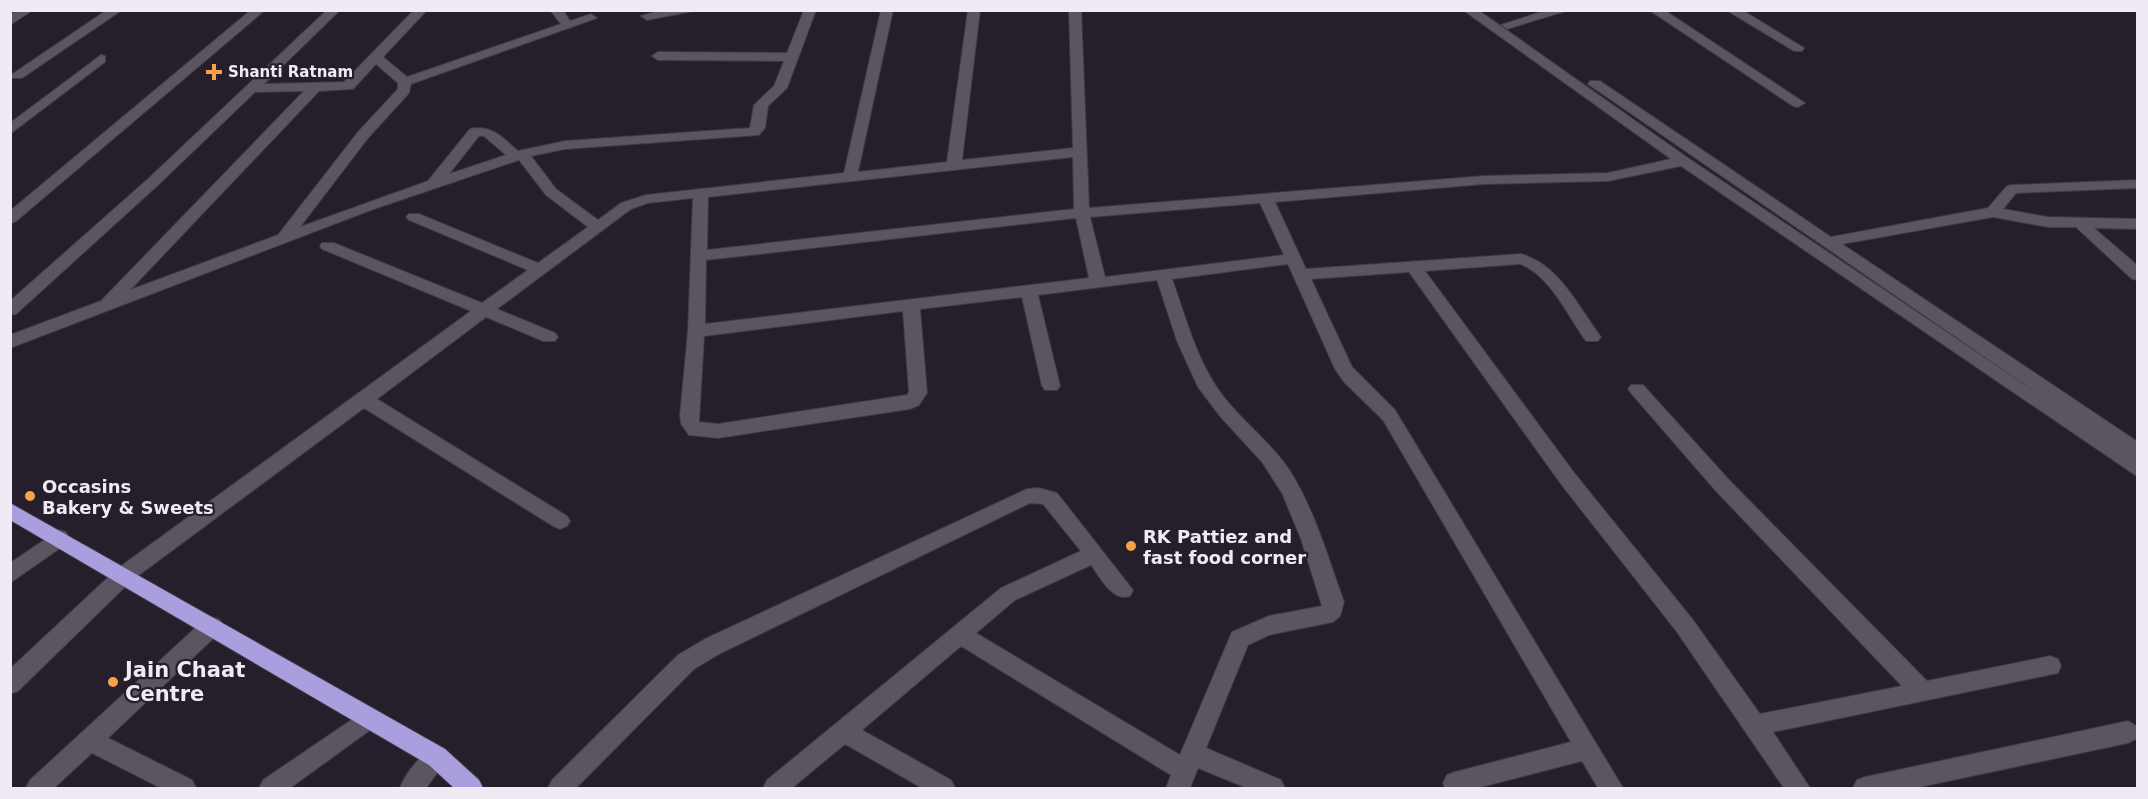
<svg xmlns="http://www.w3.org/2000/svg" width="2148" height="799" font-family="'DejaVu Sans',sans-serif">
  <rect width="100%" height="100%" fill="#261e2b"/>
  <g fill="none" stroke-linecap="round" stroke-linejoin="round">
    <defs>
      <path id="minor" d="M 18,10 L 33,10 L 10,25 L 10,15 Z
        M 107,10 L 122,10 L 22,78 L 12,78 L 11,75 Z
        M 251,10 L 265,10 L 15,222 L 10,223 L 10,211 Z
        M 327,10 L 340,10 L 264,84 L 344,82 L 414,10 L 427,10 L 383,57 L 407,77 L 561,24 L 550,10 L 563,10 L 570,21 L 591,14 L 597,18 L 411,84 L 409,93 L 368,138 L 300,227 L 428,181 L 470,129 C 491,124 503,138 518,151 L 565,141 L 750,128 L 754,105 L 774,86 L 784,61 L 658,60 L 652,56 L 658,52 L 787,53 L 804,10 L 816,10 L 787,88 L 768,106 L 765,128 L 759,135 L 565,149 L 531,156 L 556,189 L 598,220 L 621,203 L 646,195 L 844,173 L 881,10 L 893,10 L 858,172 L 947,162 L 968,10 L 980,10 L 962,160 L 1073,148 L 1069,10 L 1081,10 L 1089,208 L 1484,176 L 1608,173 L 1671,159 L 1463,10 L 1478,10 L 1688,158 L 2049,401 L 1588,84 L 1590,81 L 1600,81 L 1831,237 L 1988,208 L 2007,186 L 2012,185 L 2138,180 L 2138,188 L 2016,193 L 2003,209 L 2048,217 L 2138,219 L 2138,229 L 2094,228 L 2138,266 L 2138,280 L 2132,279 L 2076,227 L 2048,227 L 1993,217 L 1842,244 L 2138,442 L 2138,459 L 2134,458 L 2138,460 L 2138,477 L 1681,166 L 1608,181 L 1484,184 L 1275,202 L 1306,269 L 1521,254 C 1558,264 1577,304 1598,333 L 1601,337 L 1598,341 L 1586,341 C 1568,316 1550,275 1520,264 L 1425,271 L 1575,474 L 1693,620 L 1760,714 L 1902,686 L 1716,491 L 1631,393 L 1628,389 L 1631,385 L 1643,385 L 1730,481 L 1927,681 L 2050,656 L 2058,659 L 2061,666 L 2058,673 L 1773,732 L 1810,788 L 1784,788 L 1677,632 L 1561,484 L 1409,272 L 1311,279 L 1352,367 L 1395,410 L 1623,788 L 1598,788 L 1582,761 L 1477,788 L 1445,788 L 1443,783 L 1447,775 L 1455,772 L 1571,742 L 1383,420 L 1344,382 L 1335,369 L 1288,264 L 1172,279 C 1186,318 1197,362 1223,396 C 1243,422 1271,442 1290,471 C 1315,511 1328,558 1344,602 L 1340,616 L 1333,622 L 1269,635 L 1248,645 L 1206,748 L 1281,780 L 1285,788 L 1247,788 L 1198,768 L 1190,788 L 1166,788 L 1171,775 L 961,646 L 862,730 L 951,780 L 955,788 L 922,788 L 845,744 L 792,788 L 763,788 L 767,780 L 1001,588 L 1081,551 L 1043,504 L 1030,503 L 721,653 L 694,669 L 576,788 L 548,788 L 552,780 L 678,655 L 705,639 L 1027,489 L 1039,488 L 1057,493 L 1133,590 L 1130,596 C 1112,602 1101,578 1091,565 L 1015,600 L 976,633 L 1180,755 L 1232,632 L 1269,616 L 1322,606 L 1301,539 L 1282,493 L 1262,462 L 1219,415 L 1198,387 L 1177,341 L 1157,280 L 1038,295 L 1060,386 L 1057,390 L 1045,390 L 1042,386 L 1022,297 L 920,309 L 927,393 L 919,405 L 910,409 L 718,438 L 689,435 L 681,424 L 680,416 L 688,331 L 693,198 L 648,203 L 631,209 L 497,309 L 555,333 L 558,337 L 555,341 L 543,341 L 486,317 L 377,399 L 567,516 L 570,521 L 567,526 L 560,529 L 553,526 L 364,408 L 131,581 L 18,691 L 10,694 L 10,669 L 117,569 L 471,311 L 322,249 L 320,246 L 322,243 L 334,243 L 482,303 L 528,270 L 409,220 L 406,217 L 409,214 L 419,214 L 538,263 L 588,227 L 546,195 L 519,160 L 371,210 L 10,348 L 10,335 L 101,301 L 304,91 L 255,92 L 158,185 L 16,314 L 10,315 L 10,301 L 148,179 ZM 376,64 L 398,83 L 398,89 L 358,132 L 278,235 L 130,290 L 319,91 L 353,89 ZM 479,136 L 484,136 L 506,155 L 449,174 ZM 1073,157 L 1074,209 L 707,250 L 708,197 ZM 1260,203 L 1284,255 L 1105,277 L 1090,217 ZM 1076,218 L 1089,278 L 705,324 L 706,260 ZM 903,311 L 909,392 L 907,395 L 718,424 L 699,422 L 704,336 Z
        M 662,10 L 699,10 L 647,20 L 641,16 Z
        M 1547,10 L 1569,10 L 1507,29 L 1501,25 Z
        M 1649,10 L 1664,10 L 1805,103 L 1798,107 L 1793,106 Z
        M 1726,10 L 1742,10 L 1804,48 L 1802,51 L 1794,51 Z
        M 101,55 L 105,56 L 105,62 L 10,134 L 10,123 Z
        M 59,530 L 66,532 L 69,538 L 66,544 L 10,583 L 10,563 Z
        M 212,617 L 220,620 L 223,626 L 220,632 L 108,738 L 192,780 L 196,788 L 161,788 L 92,753 L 54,788 L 26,788 L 30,780 L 204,620 Z
        M 369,708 L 377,711 L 380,718 L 377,725 L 290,788 L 259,788 L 263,780 Z
        M 2128,721 L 2138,727 L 2136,739 L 2128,743 L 1915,788 L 1853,788 L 1857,780 L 1865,777 Z
        M 437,746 L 445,749 L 449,757 L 426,788 L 400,788 C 405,774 422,752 437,746 Z"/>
      <path id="highway" d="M 10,503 L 445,749 L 479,780 L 483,788 L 454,788 L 429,765 L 10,520 Z"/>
    </defs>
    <use href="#minor" stroke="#403a44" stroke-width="2"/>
    <use href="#highway" stroke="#403a44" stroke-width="2"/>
    <use href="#minor" fill="#5d5462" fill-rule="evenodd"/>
    <use href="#highway" fill="#a99fdf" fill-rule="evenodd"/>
  </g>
  <g fill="#f7a148" stroke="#261e2b" stroke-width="2">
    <path d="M211 63h6v6h6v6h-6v6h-6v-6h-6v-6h6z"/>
    <circle cx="30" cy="496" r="6"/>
    <circle cx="1131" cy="546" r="6"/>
    <circle cx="113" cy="682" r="6"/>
  </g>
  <g text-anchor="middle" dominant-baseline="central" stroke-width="4.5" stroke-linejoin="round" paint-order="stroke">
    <g font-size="15" font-weight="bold" fill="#efeaf3" stroke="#261e2b" text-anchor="start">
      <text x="228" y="72">Shanti Ratnam</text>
    </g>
    <g font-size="18" font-weight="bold" fill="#efeaf3" stroke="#261e2b" text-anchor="start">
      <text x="42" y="486">Occasins<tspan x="42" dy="21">Bakery &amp; Sweets</tspan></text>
      <text x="1143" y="536">RK Pattiez and<tspan x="1143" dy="21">fast food corner</tspan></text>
    </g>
    <g font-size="21" font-weight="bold" fill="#efeaf3" stroke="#261e2b" text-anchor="start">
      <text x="125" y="670">Jain Chaat<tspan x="125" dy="24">Centre</tspan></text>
    </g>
  </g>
  <rect width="2148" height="799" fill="none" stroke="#efeaf3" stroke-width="24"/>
</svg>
